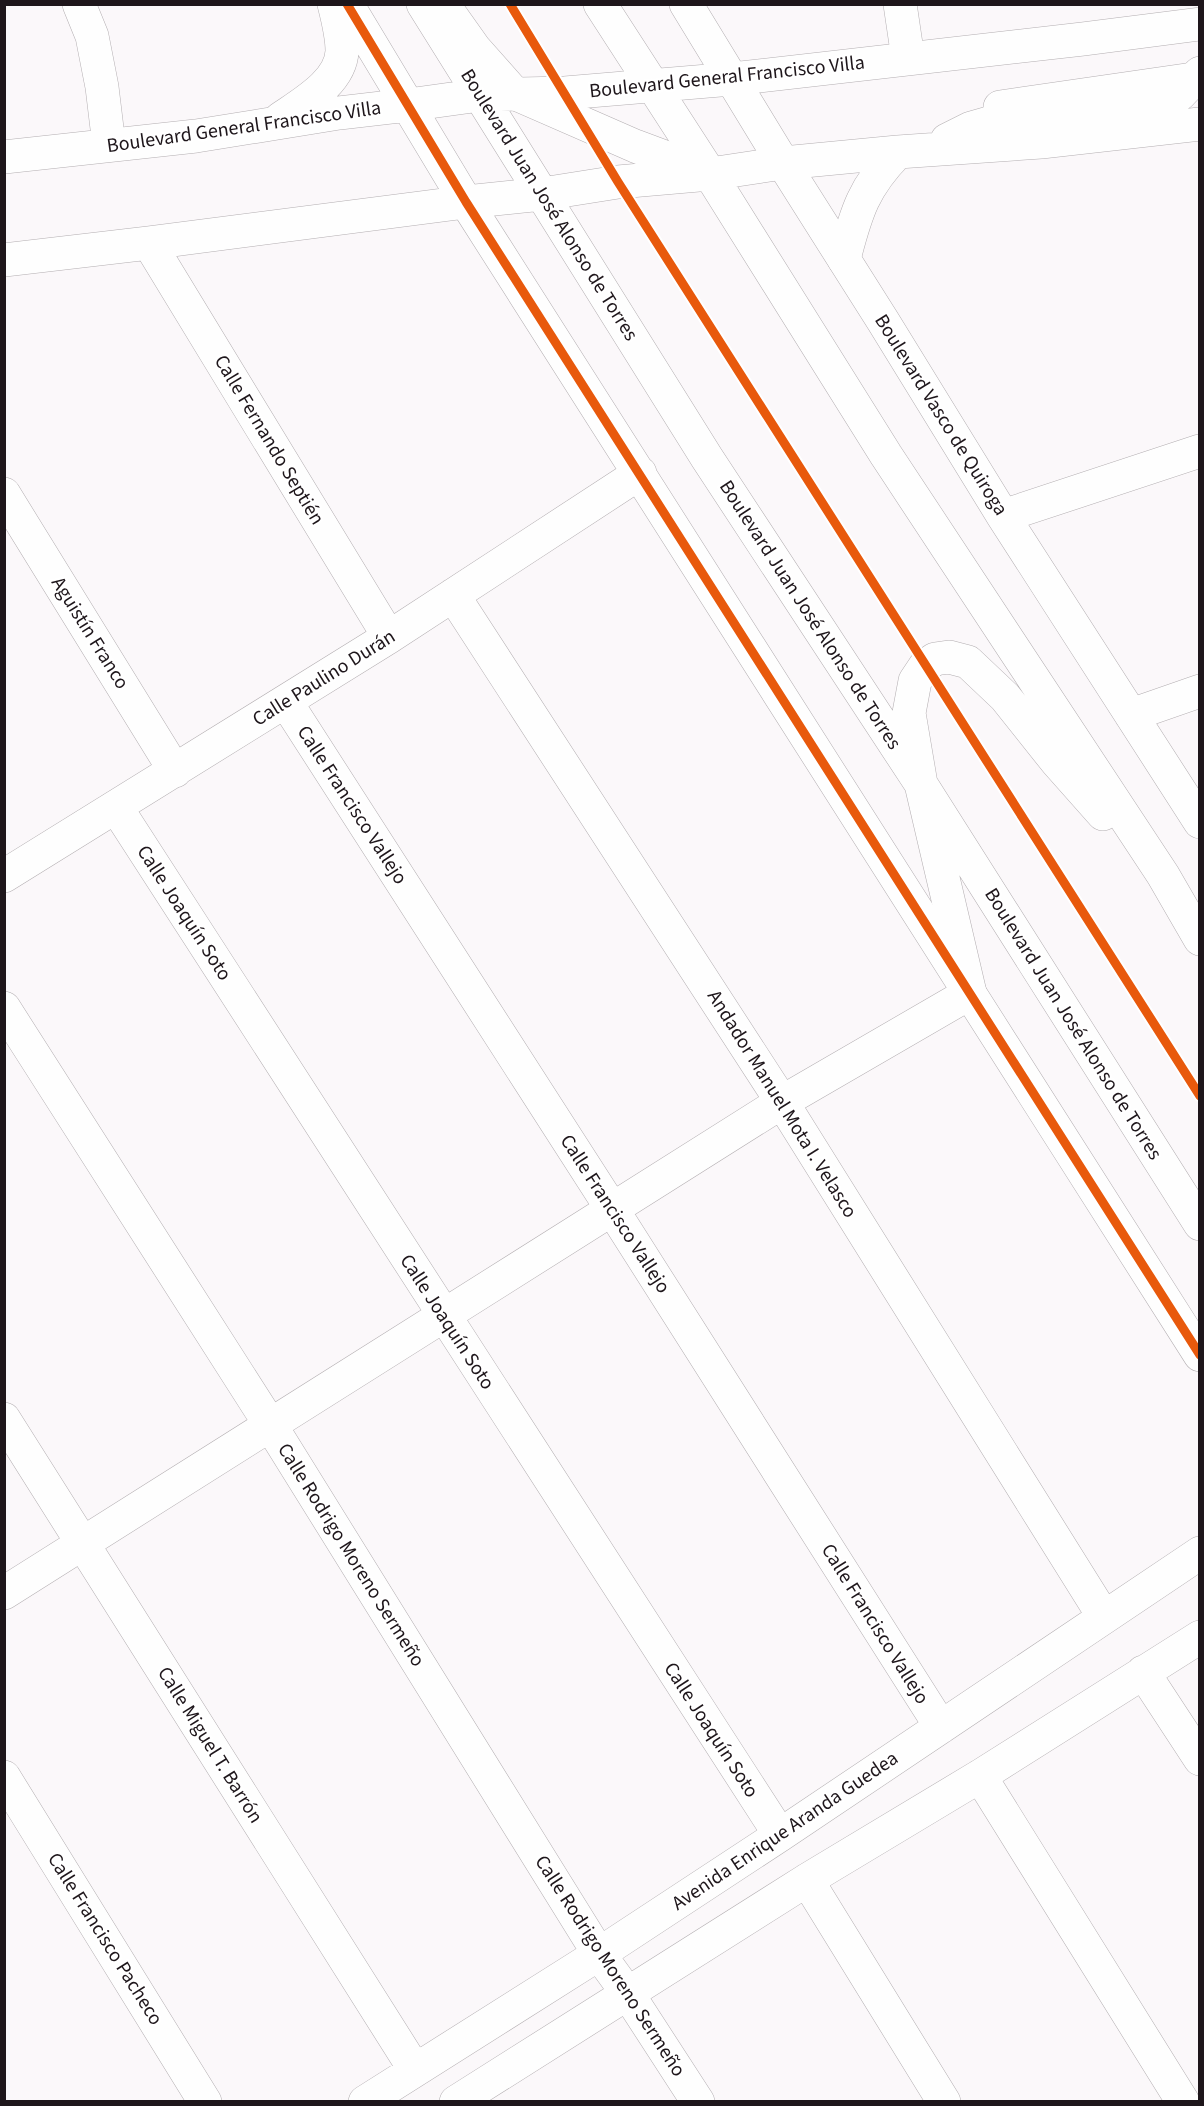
<svg xmlns="http://www.w3.org/2000/svg" width="1204" height="2106" font-family="'Source Sans 3',sans-serif">
  <rect width="100%" height="100%" fill="#fbf8fa"/>
  <g fill="none" stroke-linecap="round" stroke-linejoin="round">
    <defs>
      <path id="minor" d="M 79,4 L 92,36 L 102,87 L 109,145
        M 347,4 L 466,202 L 1200,1355
        M 443,4 L 475,49 L 514,93 L 635,146 L 710,174
        M 686,4 L 783,163 L 883,321 L 1003,516 L 1200,822
        M 900,4 L 908,58
        M 1000,107 L 1200,78
        M 280,119 C 303,103 341,82 342,51 C 342,35 338,20 334,4
        M 4,157 L 196,136 L 339,113 L 408,105
        M 149,243 L 389,637
        M 4,260 L 149,243 L 466,202
        M 4,494 L 175,771
        M 1003,516 L 1200,451
        M 453,595 L 782,1102 L 1104,1617
        M 286,702 L 612,1209 L 941,1727
        M 1131,715 L 1200,691
        M 116,807 L 780,1835
        M 4,876 L 389,637 L 640,473
        M 4,1008 L 271,1426 L 599,1954 L 628,1994 L 698,2102
        M 4,1419 L 415,2070
        M 4,1593 L 782,1102 L 970,993
        M 1143,1672 L 1200,1759
        M 980,1776 L 1183,2102
        M 4,1777 L 205,2102
        M 807,1880 L 944,2102
        M 365,2102 L 599,1954 L 780,1835 L 1200,1553
        M 456,2102 L 807,1880 L 980,1776 L 1200,1637"/>
      <path id="major" d="M 423,4 L 707,458 L 921,784 L 1200,1224
        M 600,4 L 710,174 L 886,455 L 1163,875 L 1200,939
        M 408,105 L 480,95 L 565,93 L 732,79 L 1083,39 L 1200,24
        M 947,140 L 971,128 L 992,122 L 1020,118 L 1132,112 L 1160,106 L 1180,94 L 1200,73
        M 466,202 L 542,194 L 618,182 L 710,174 L 783,163 L 898,152 L 1041,142 L 1200,124
        M 844,259 C 856,212 864,186 898,152
        M 970,993 L 921,784 L 909,713 L 915,681 L 925,666 L 935,659 L 949,657 L 968,662 L 1005,697 L 1056,761 L 1103,814"/>
    </defs>
    <use href="#minor" stroke="#b3aeb1" stroke-width="34"/>
    <use href="#major" stroke="#b3aeb1" stroke-width="34"/>
    <use href="#minor" stroke="#fefefe" stroke-width="33"/>
    <use href="#major" stroke="#fefefe" stroke-width="33"/>
    <defs>
      <path id="cycleway" d="M 347,4 L 466,202 L 1200,1355
        M 510,4 L 618,182 L 1200,1096"/>
    </defs>
    <use href="#cycleway" stroke="#fff" stroke-width="13"/>
    <use href="#cycleway" stroke="#e8590c" stroke-width="9"/>
  </g>
  <g text-anchor="middle" dominant-baseline="central" stroke-width="5" stroke-linejoin="round" paint-order="stroke">
    <g font-size="20" fill="#1e161b" stroke="#fff">
      <text transform="translate(727 77) rotate(-6)">Boulevard General Francisco Villa</text>
      <text transform="translate(244 127) rotate(-8)">Boulevard General Francisco Villa</text>
      <text transform="translate(549 205) rotate(58)">Boulevard Juan José Alonso de Torres</text>
      <text transform="translate(941 415) rotate(58)">Boulevard Vasco de Quiroga</text>
      <text transform="translate(269 440) rotate(59)">Calle Fernando Septién</text>
      <text transform="translate(810 615) rotate(57)">Boulevard Juan José Alonso de Torres</text>
      <text transform="translate(90 633) rotate(58)">Aguistín Franco</text>
      <text transform="translate(324 678) rotate(-32)">Calle Paulino Durán</text>
      <text transform="translate(352 805) rotate(57)">Calle Francisco Vallejo</text>
      <text transform="translate(184 913) rotate(57)">Calle Joaquín Soto</text>
      <text transform="translate(1073 1024) rotate(58)">Boulevard Juan José Alonso de Torres</text>
      <text transform="translate(782 1104) rotate(58)">Andador Manuel Mota I. Velasco</text>
      <text transform="translate(615 1214) rotate(57)">Calle Francisco Vallejo</text>
      <text transform="translate(447 1322) rotate(57)">Calle Joaquín Soto</text>
      <text transform="translate(351 1555) rotate(58)">Calle Rodrigo Moreno Sermeño</text>
      <text transform="translate(875 1624) rotate(58)">Calle Francisco Vallejo</text>
      <text transform="translate(711 1730) rotate(57)">Calle Joaquín Soto</text>
      <text transform="translate(210 1745) rotate(58)">Calle Miguel T. Barrón</text>
      <text transform="translate(785 1831) rotate(-34)">Avenida Enrique Aranda Guedea</text>
      <text transform="translate(105 1939) rotate(58)">Calle Francisco Pacheco</text>
      <text transform="translate(610 1966) rotate(57)">Calle Rodrigo Moreno Sermeño</text>
    </g>
  </g>
  <rect width="1204" height="2106" fill="none" stroke="#1e161b" stroke-width="12"/>
</svg>
